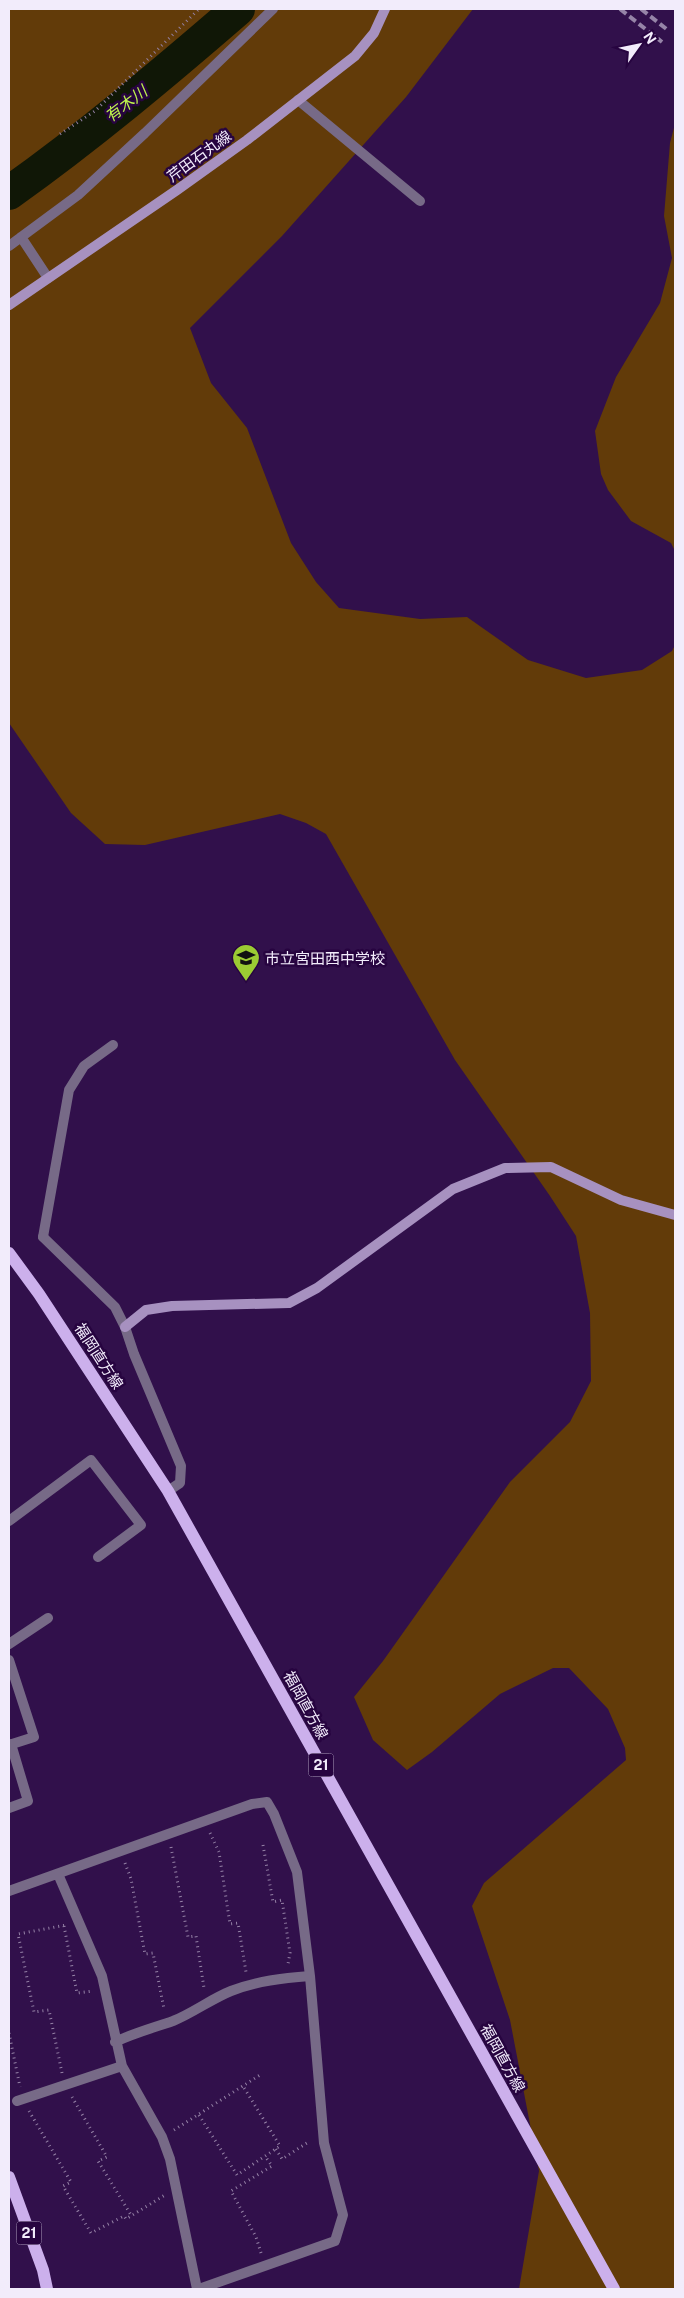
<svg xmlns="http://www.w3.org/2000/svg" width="684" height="2298" font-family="'Public Sans','Noto Sans JP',sans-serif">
  <rect width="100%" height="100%" fill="#31104b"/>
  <path fill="#623b09" d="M 9,9 L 473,9 L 406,97 L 282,236 L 190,328 L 211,383 L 247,428 L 291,543 L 316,582 L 339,608 L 420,619 L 467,617 L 528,660 L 586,678 L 642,670 L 672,651 L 675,645 L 675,2289 L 519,2289 L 539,2171 L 510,2020 L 472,1906 L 484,1883 L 626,1760 L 625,1748 L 608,1709 L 569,1668 L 553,1668 L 500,1694 L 432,1752 L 407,1770 L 373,1740 L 354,1697 L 383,1661 L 510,1482 L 570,1422 L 591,1381 L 590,1313 L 576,1236 L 550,1196 L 455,1060 L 326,834 L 306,823 L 280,814 L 145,845 L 105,844 L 71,813 L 9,723 Z
    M 675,124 L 675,551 L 671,543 L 631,521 L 608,490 L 601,474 L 595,431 L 616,377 L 660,303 L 672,258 L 664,216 L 670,143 Z"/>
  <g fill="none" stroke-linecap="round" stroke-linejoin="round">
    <path stroke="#101706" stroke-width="34" d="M 9,193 C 89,136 164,73 238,9"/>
    <path stroke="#9582a6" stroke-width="3" stroke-dasharray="1 4" stroke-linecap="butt" d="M 60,134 L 95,111 L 199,9
      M 210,1833 L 219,1852 L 230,1924 L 238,1923 L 246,1972
      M 263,1845 L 273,1902 L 282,1900 L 290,1953 L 288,1964
      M 171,1847 L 188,1937 L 196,1936 L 204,1988
      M 125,1863 L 131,1879 L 145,1954 L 153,1953 L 164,2009
      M 64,1926 L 77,1993 L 93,1991
      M 9,2033 L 20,2087
      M 62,2073 L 49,2010 L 34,2012 L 18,1934 L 66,1925
      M 72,2097 L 107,2157 L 98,2161 L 131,2215
      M 29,2111 L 71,2182 L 63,2186 L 91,2233 L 124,2216 L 126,2219 L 165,2195
      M 199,2115 L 237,2175 L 280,2146 L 243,2086
      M 174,2130 L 260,2075
      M 276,2149 L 282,2159 L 310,2141
      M 261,2253 L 256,2237 L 231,2191 L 272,2166 L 265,2156"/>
    <path stroke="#776a87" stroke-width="10" d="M 43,1237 L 69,1090 L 84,1066 L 113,1045"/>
    <path stroke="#776a87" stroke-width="10" d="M 298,100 L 420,201
      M 21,237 L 48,278
      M 9,246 L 78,195 L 145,133 L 273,9
      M 43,1237 L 115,1307 L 125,1327 L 134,1354 L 181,1466 L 180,1483 L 168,1491
      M 9,1521 L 91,1460 L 141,1525 L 98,1557
      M 9,1644 L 48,1618
      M 9,1660 L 34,1737 L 9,1745
      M 9,1808 L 28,1801 L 11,1744
      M 58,1874 L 102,1976 L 122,2066 L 162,2137 L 170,2159 L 197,2289
      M 9,1891 L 252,1804 L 267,1802 L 274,1814 L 297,1872 L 310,1976 L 324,2143 L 343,2215 L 335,2241 L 199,2289
      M 115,2042 C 134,2033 153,2028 173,2021 C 193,2013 211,1999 231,1991 C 256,1981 284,1978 310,1976
      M 17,2101 L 122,2066"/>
    <path stroke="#a791c0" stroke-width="10" d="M 9,305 L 177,190 L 247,140 L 355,56 L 374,33 L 385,9
      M 125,1327 L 146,1310 L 172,1306 L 289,1303 L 317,1288 L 453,1189 L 505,1168 L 551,1167 L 621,1200 L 675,1215"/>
    <path stroke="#ccb0ec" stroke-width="12" d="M 9,1253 L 39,1294 L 168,1491 L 614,2289
      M 9,2177 L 43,2270 L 47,2289"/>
    <path stroke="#9684a8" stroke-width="4" stroke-dasharray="8 4" stroke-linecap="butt" d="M 620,9 L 662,42
      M 641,9 L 669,31"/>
  </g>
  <defs>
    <symbol id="school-pin" viewBox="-11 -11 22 30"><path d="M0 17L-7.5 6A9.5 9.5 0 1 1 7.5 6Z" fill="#9bcb33" stroke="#270440"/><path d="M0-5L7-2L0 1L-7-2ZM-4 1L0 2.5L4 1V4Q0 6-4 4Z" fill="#111"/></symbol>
  </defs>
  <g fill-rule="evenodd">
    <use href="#school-pin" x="230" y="942" width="32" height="43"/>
  </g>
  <g text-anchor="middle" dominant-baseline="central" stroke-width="5" stroke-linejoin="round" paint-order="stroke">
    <g fill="#270440" stroke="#b5a6c3" stroke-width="1">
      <rect x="308.5" y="1753.5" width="25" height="23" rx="4"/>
      <rect x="16.5" y="2221.5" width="25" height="23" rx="4"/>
    </g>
    <g font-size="14" font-weight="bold" fill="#f2ecfb">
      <text x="321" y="1765">21</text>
      <text x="29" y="2233">21</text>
    </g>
    <g font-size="15" fill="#f2ecfb" stroke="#270440">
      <text transform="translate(199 156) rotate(-36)">芹田石丸線</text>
      <text transform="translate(99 1356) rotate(57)">福岡直方線</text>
      <text transform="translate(306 1705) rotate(61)">福岡直方線</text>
      <text transform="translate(503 2058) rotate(61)">福岡直方線</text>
    </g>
    <g font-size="15" fill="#f2ecfb" stroke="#270440" text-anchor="start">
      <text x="265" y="958">市立宮田西中学校</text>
    </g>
    <g font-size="16" font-style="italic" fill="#bef44c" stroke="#270440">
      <text transform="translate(126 104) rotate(-37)">有木川</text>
    </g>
  </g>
  <rect width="684" height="2298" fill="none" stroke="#f2ecfb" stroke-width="20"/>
  <g transform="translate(639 45) rotate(57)" stroke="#270440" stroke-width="4" paint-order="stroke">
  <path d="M0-4L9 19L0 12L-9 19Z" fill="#f2ecfb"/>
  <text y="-8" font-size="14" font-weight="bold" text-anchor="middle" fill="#f2ecfb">N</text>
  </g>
</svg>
